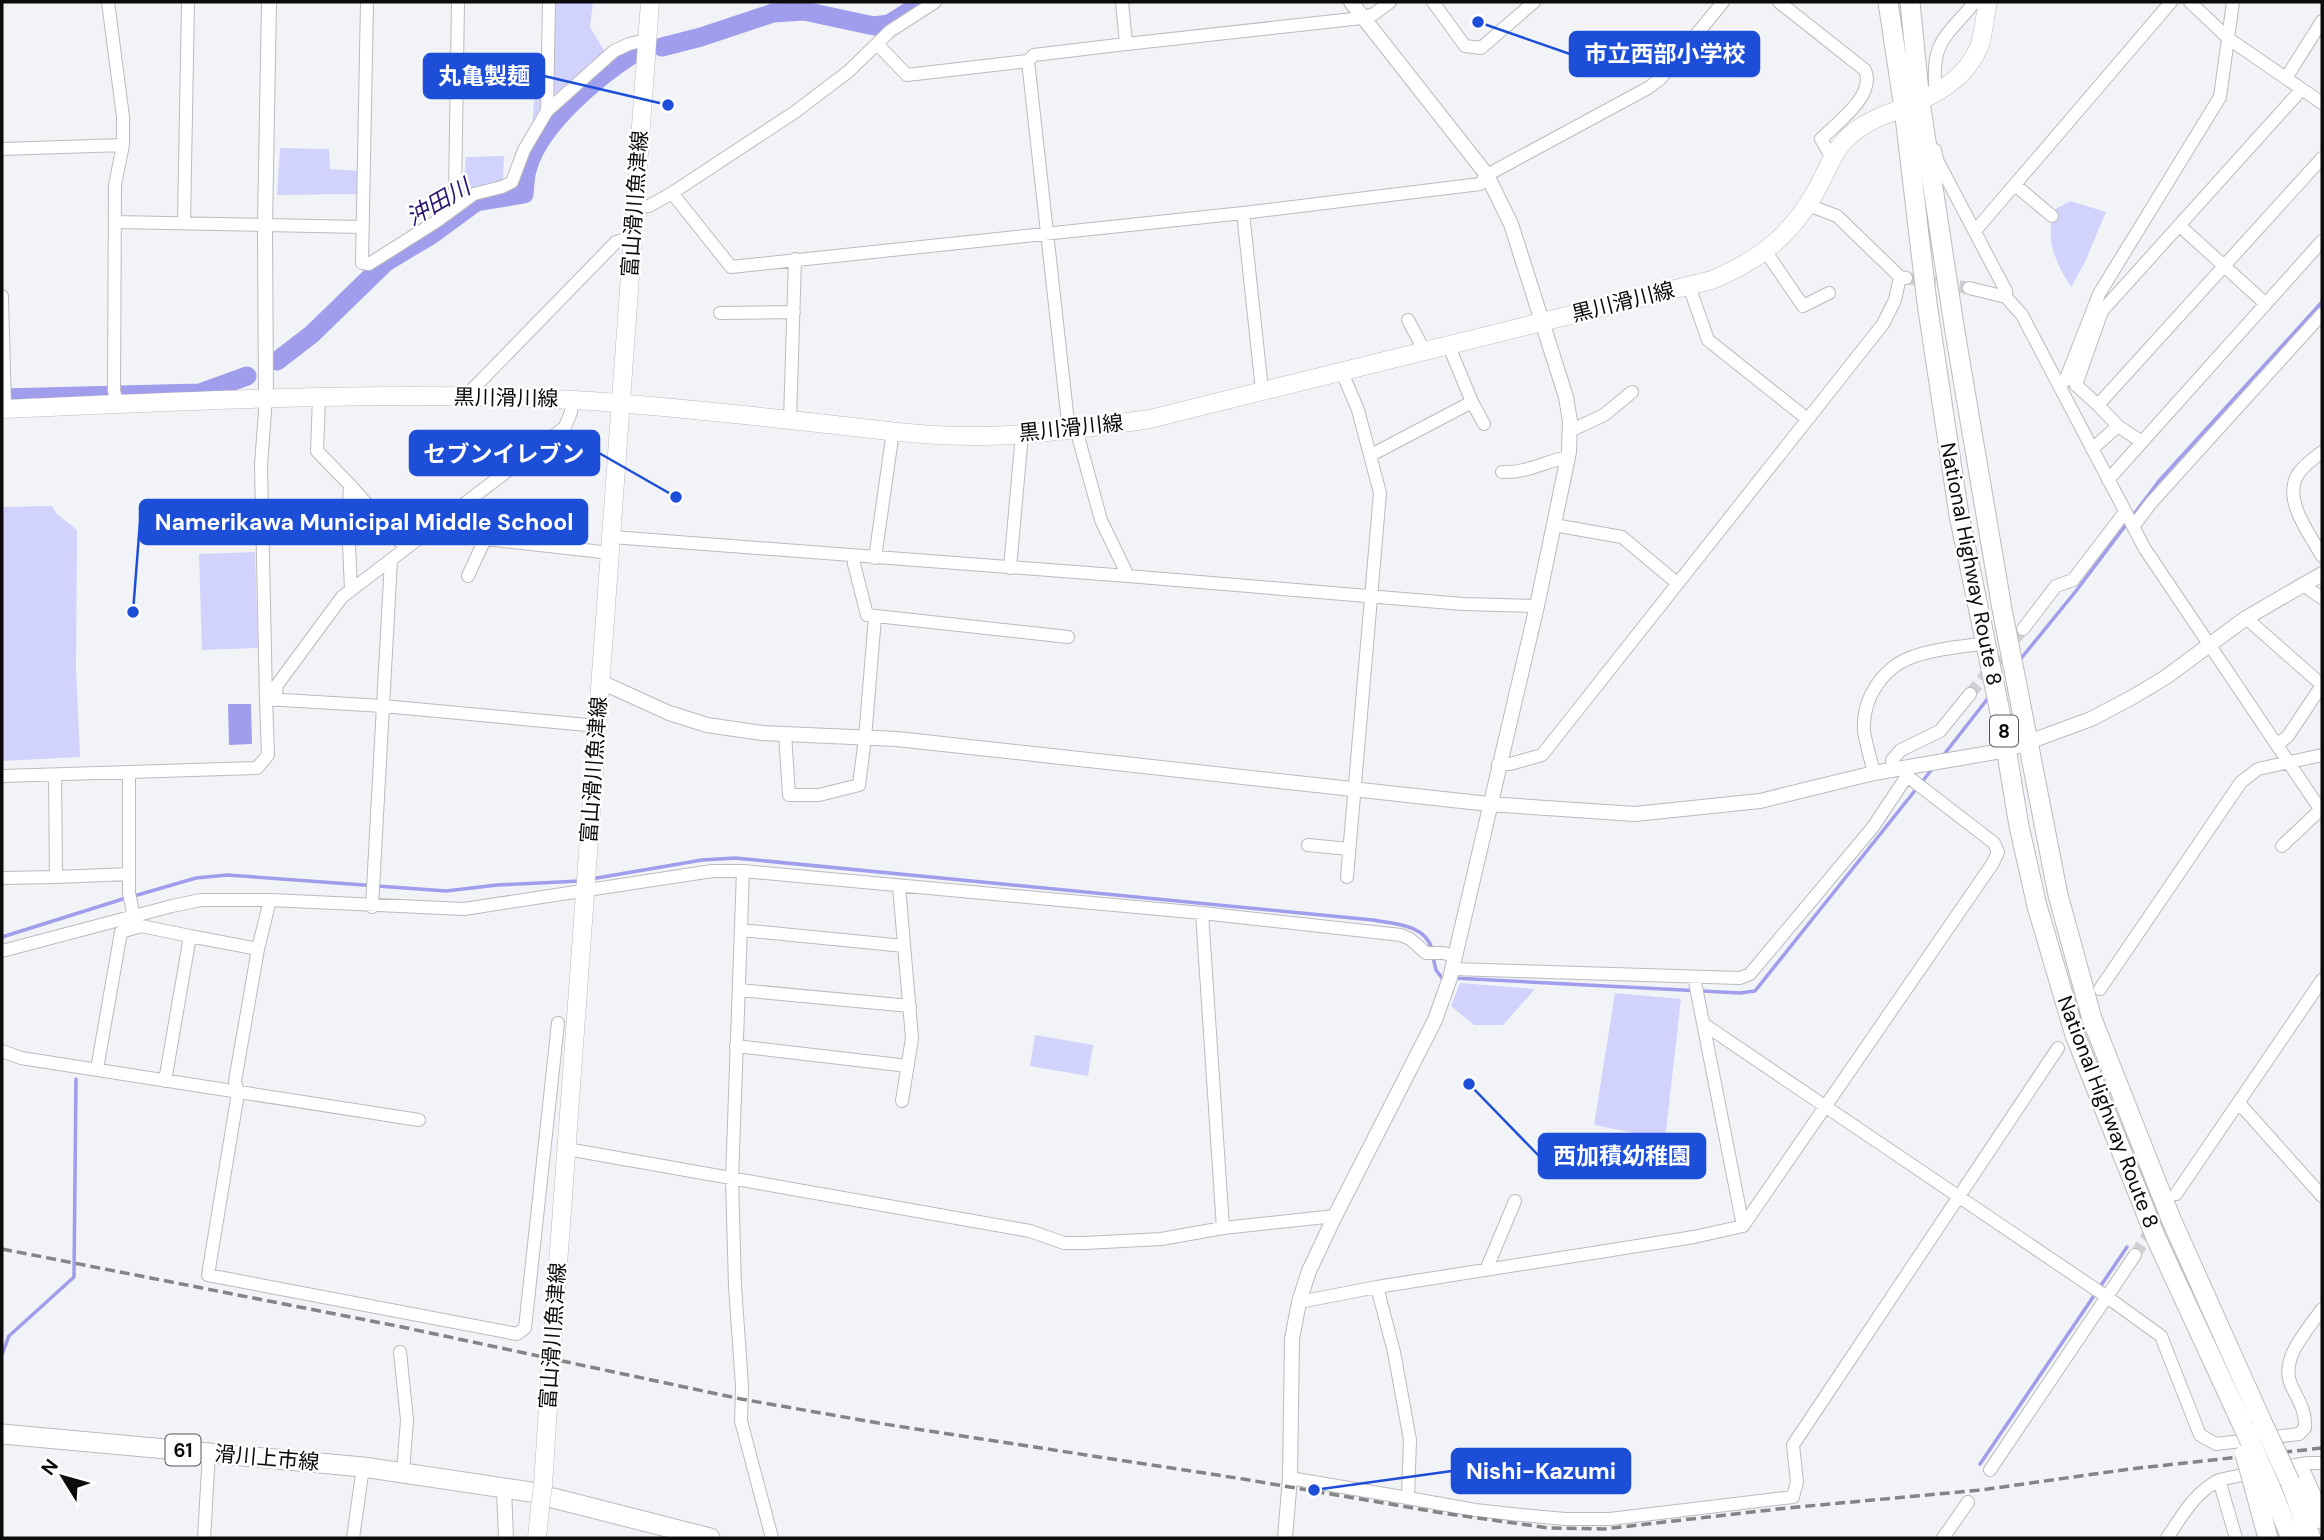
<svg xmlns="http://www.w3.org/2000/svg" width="2324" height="1540" font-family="'DM Sans','Noto Sans JP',sans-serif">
  <rect width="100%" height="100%" fill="#f2f3f7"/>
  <path fill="#d2d3fd" d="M 555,2 L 593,2 L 590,27 L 605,52 L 556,98 L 551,96 Z
    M 545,73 L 544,110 L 532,127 L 536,75 Z
    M 280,148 L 329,149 L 330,169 L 360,171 L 359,194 L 277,195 Z
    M 504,156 L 503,180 L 463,192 L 466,157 Z
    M 2070,201 L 2106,212 L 2085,262 L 2071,287 C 2055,261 2045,241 2054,210 Z
    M 52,506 L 57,514 L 77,530 L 76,668 L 80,757 L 2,761 L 2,507 Z
    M 255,552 L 258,648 L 202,650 L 199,554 Z
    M 1460,983 L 1535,989 L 1503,1025 L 1474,1025 L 1451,1006 Z
    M 1615,993 L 1681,999 L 1665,1139 L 1594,1125 Z
    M 1035,1035 L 1093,1045 L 1088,1076 L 1030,1066 Z"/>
  <path fill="#9f9dec" d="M 228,704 L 251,704 L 252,744 L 229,745 Z"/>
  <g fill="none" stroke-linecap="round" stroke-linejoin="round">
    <path stroke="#9f9dec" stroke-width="3.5" d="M 2019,661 L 2076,591 L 2159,481 L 2322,302
      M 1942,757 L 1989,697
      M 591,879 L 702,860 L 735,858 L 1373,920 C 1394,924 1425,924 1432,949
      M 134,896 L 196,878 L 227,875 L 446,891 L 497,885 L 580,881
      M 2,937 L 126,898
      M 1433,957 L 1436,970 L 1442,978 L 1446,978
      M 1453,978 L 1740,993 L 1755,991 L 1933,768
      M 2,1354 L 9,1336 L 74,1277 L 76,1079
      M 1980,1464 L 2127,1247"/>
    <path stroke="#9f9dec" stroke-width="19" d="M 662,47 L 701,37 L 773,13 L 804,11 L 874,26 L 889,24 L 924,2
      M 277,361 L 312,334 L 386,262 L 431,235 L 476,202 L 524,194 C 525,185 525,175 528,167 C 540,125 597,77 633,54
      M 2,398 L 200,393 L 247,376"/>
    <path stroke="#cfd0d4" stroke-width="12" stroke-dasharray="12 6" stroke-linecap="butt" d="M 1906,278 L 1969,288
      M 1970,694 L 2023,629
      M 2135,1255 L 2154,1226"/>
    <defs>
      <path id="minor" d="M 108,2 L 123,117 L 123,145 L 115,185 L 114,391 L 118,406
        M 367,2 L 362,263 L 369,264 L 437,221 L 474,194 L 502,187 L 512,182 L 524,150 L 547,111 L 614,51 L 629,44 L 646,40
        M 458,2 L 455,193 L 459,205
        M 1433,2 L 1465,46 L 1481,48 L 1534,2
        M 1779,2 L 1865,70 C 1876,95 1838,122 1821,139 L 1832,158
        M 2190,2 L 2229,39 L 2322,103
        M 877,44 L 907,75 L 1028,61 L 1034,55 L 1126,44 L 1122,2
        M 1126,44 L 1362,18 L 1374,14 L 1390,2
        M 1028,61 L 1069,431
        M 2286,78 L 2322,21
        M 1936,93 C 1930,42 1945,38 1975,2
        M 547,111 L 549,2
        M 2,149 L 123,145
        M 1935,150 L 1937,160 L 2006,291 L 2006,297
        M 2015,185 L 2052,216
        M 672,193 L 731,267 L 1243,213 L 1262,390
        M 1808,205 L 1837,216 L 1900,277 L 1906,278
        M 634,207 L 649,206 L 672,193 L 795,112 L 849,71 L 890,31 L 935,2
        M 1243,213 L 1480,184 L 1487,175 L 1648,88 L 1660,79 L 1723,2
        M 115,222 L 362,227
        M 184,223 L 188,2
        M 2180,226 L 2266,304
        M 1975,231 L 2171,2
        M 1766,252 L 1803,306 L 1829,293
        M 1689,286 L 1708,340 L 1806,418
        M 1969,288 L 2006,297 L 2022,315 L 2145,549 L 2322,812
        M 2,296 L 5,409
        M 720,313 L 794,312
        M 1408,320 L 1424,350
        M 1341,370 L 1358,410 L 1380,493 L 1347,877
        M 2065,381 L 2099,294 L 2220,97 L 2233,2
        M 465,397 L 616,242 L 632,237
        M 266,398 L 261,465 L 266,699
        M 1472,402 L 1484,424
        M 2098,405 L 2076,385 L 2102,311 L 2302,89
        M 790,420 L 795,259
        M 2118,426 L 2142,442 L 2322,241
        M 1076,429 L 1101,520 L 1128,576
        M 1570,431 L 1604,415 L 1632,392
        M 2092,449 L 2118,426 L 2098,405 L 2322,158
        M 2322,452 C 2314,458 2304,465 2298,474 C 2282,500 2310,534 2322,556
        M 1371,455 L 1472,402 L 1448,344
        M 1502,472 C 1528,473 1543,462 1568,457
        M 2108,480 L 2142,442
        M 350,485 L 406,548
        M 348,523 L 351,589
        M 262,524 L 348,523 L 350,485 L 317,451 L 319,398
        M 1554,525 L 1622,537 L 1677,583
        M 2133,527 L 2151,503 L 2322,314
        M 426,533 L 565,427 L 571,412 L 572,400
        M 612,537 L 1128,576 L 1463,604 L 1537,606
        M 485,539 L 611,553
        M 854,556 L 854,564 L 867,615 L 1068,637
        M 875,558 L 893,431
        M 1010,568 L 1022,434
        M 2305,583 L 2310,590 L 2322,598
        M 2246,618 L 2322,685 L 2288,736 L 2278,744
        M 2023,629 L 2056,586 L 2073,580 L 2125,512
        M 275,700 L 277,685 L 342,597 L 426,533 L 485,539 L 468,576
        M 785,734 L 789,795 L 819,795 L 859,785 L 865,738 L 875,617
        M 1498,764 L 1510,764 L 1542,755 L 1883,324 L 1895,300 L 1900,277
        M 1893,770 L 1892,760 L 1901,750 L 1940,731 L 1970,694
        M 129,773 L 129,893 L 134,917
        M 1874,773 C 1871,760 1866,745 1864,731 C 1862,697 1884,666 1915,656 C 1937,648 1963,647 1985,643
        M 55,775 L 56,877 L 129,874
        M 2,776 L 257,768 L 268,755 L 266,699 L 383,706 L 598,726
        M 1308,845 L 1349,849
        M 2282,846 L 2320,810
        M 743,871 L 732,1179 L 735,1286 L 742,1386 L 741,1421 L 772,1538
        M 2,878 L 56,877
        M 899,886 L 912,1038 L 902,1101
        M 270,900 L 258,949 L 235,1081 L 238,1093 L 208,1275 L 517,1334 L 525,1328 L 558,1023
        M 372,907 L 391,560
        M 1202,913 L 1223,1228
        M 741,930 L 904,946
        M 190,936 L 258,949
        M 2,951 L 172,906 L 201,900 L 270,900 L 464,909 L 712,871 L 743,871 L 1202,913 L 1401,935 L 1410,939 L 1426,953 L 1443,953 L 1455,956
        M 1452,969 L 1740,978 L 1750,974 L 1873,827 L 1907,776 L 1906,768
        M 1694,977 L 1743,1226
        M 2100,989 L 2241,782 L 2258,769 L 2322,755
        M 739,990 L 910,1006
        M 1705,1025 L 2107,1297 L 2161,1336 L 2200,1435 L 2216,1444 L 2299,1434 L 2305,1428 C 2306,1411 2299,1401 2292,1387 C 2278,1359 2308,1330 2322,1309
        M 736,1046 L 908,1066
        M 2,1051 L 21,1058 L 419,1120
        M 97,1069 L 121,932 L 141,926 L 190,936 L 165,1081
        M 2239,1103 L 2322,1196
        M 567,1149 L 1030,1231 L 1064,1243 L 1085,1243 L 1161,1239 L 1223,1228 L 1335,1216
        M 2176,1194 L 2322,980
        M 1486,1270 L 1515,1201
        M 1299,1302 L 1377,1287 L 1694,1237 L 1743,1226 L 1993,863 L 1998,852 L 1994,843 L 1907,776
        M 400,1352 L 407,1420 L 403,1472
        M 2278,1468 L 2308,1463 L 2322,1463
        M 1990,1470 L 2135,1255
        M 1290,1478 L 1408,1498 L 1410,1440 L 1394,1352 L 1377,1287
        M 2219,1480 L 2256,1472
        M 1408,1498 L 1475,1510 L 1521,1515 L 1565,1519 L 1610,1519 L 1793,1497 L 1797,1482 L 1793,1445 L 2058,1048
        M 204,1538 L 209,1453
        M 353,1538 L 363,1467
        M 1943,1538 L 1968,1502
        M 2167,1538 C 2182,1516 2194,1493 2219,1480 L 2236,1538"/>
      <path id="tertiary" d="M 266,398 L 265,225 L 269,2
        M 601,682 L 669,713 L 707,725 L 762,733 L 897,739 L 1489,804 L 1635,814 L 1760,801 L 1874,773 L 2007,750 L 2091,719 L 2131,698 L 2166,677 L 2246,618 L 2322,574
        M 504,1489 L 506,1538
        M 1285,1538 L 1290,1478 L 1292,1339 L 1299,1302 L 1309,1271 L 1335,1216 L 1435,1020 L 1450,978 L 1537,606 L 1569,452 L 1570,421 L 1566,397 L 1511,224 L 1487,175 L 1351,2"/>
      <path id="secondary" d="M 2,409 C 192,401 384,390 574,400 C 659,405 743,415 827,424 C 879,430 931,437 983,436 C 1039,435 1094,427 1150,419 L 1712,280 C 1760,260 1793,234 1818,187 C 1826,173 1831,157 1841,145 C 1854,128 1875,118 1895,111 C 1929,98 1966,82 1980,44 C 1984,31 1985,15 1988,2
        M 552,1347 L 650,2
        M 543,1485 L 550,1376
        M 537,1538 L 540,1508"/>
      <path id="primary" d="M 2,1434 L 363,1467 L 531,1492
        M 553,1498 L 710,1538"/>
      <path id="trunk" d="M 1888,2 L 1904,108 L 1927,303 L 1959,515 L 2000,712 L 2019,826 L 2037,906 L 2075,1035 L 2156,1238 L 2243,1426
        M 1910,2 L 1920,102 L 1955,332 L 2002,609 L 2058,895 L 2092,1019 L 2171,1219 L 2262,1422
        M 2302,1475 L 2322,1519
        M 2290,1482 L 2311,1538
        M 2270,1486 L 2291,1538
        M 2255,1490 L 2268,1538"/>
    </defs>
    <use href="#minor" stroke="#bbbbbf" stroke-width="14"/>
    <use href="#tertiary" stroke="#bbbbbf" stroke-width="16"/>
    <use href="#secondary" stroke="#bbbbbf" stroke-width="19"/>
    <use href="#primary" stroke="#bbbbbf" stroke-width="21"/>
    <use href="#trunk" stroke="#bbbbbf" stroke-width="21"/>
    <use href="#minor" stroke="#fff" stroke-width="12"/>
    <use href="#tertiary" stroke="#fff" stroke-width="14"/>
    <use href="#secondary" stroke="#fff" stroke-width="18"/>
    <use href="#primary" stroke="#fff" stroke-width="19"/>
    <use href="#trunk" stroke="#fff" stroke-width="19"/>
    <path stroke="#838487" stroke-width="3.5" stroke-dasharray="10 5" stroke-linecap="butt" d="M 2,1249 L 402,1327 L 741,1399 L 884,1424 L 1243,1479 L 1442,1513 L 1549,1528 L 1604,1529 L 1787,1508 L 1981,1490 L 2130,1469 L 2322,1448"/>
    <defs>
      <path id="secondary-bridge" d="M 550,1376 L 552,1347
        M 540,1508 L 543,1485"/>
      <path id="trunk-bridge" d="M 2262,1422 L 2290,1482
        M 2243,1426 L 2270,1486
        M 2245,1454 L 2255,1490"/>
    </defs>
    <use href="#secondary-bridge" stroke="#bbbbbf" stroke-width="19" stroke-linecap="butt"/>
    <use href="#trunk-bridge" stroke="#bbbbbf" stroke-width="21" stroke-linecap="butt"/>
    <use href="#secondary-bridge" stroke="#fff" stroke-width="18"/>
    <use href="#trunk-bridge" stroke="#fff" stroke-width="19"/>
  </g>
  <g text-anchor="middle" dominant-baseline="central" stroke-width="5" stroke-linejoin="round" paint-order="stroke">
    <g fill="#fff" stroke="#545455" stroke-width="2">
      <rect x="1990" y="715.5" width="28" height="31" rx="5"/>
      <rect x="165.5" y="1434.5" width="35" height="31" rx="5"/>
    </g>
    <g font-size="19" font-weight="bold" fill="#0b0b0c">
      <text x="2004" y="731">8</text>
      <text x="183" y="1450">61</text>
    </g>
    <g font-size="21" fill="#0b0b0c" stroke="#fff">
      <text transform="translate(635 204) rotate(-86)">富山滑川魚津線</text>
      <text transform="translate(1623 302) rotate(-14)">黒川滑川線</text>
      <text transform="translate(506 398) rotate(1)">黒川滑川線</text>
      <text transform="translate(1071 428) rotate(-6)">黒川滑川線</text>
      <text transform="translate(1971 564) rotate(79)">National Highway Route 8</text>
      <text transform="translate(594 770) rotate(-86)">富山滑川魚津線</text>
      <text transform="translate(2108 1112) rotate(69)">National Highway Route 8</text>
      <text transform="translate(553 1336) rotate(-86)">富山滑川魚津線</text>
      <text transform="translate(267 1458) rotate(5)">滑川上市線</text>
    </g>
    <g font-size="23" font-style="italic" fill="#2a146f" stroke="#fff">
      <text transform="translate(438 202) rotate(-30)">沖田川</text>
    </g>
  </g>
  <path fill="none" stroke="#1d4ed8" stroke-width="2.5" d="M1478 22L1570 54M668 105L544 76M676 497L599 453M133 612L140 522M1469 1084L1539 1156M1314 1490L1452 1471"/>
  <g fill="#1d4ed8" stroke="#fff" stroke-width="2.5">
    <circle cx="1478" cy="22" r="7"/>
    <circle cx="668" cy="105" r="7"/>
    <circle cx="676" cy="497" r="7"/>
    <circle cx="133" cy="612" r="7"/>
    <circle cx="1469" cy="1084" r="7"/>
    <circle cx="1314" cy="1490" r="7"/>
  </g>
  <g fill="#1d4ed8" stroke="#1d4ed8" stroke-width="2.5">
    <rect x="1570" y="32" width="189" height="44" rx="7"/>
    <rect x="424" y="54" width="120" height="44" rx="7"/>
    <rect x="410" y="431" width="189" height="44" rx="7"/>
    <rect x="140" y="500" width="447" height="44" rx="7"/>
    <rect x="1539" y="1134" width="166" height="44" rx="7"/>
    <rect x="1452" y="1449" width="178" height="44" rx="7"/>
  </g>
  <g font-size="23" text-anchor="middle" font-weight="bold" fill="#fff">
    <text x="1665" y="62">市立西部小学校</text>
    <text x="484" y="84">丸亀製麺</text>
    <text x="504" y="462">セブンイレブン</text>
    <text x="364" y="530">Namerikawa Municipal Middle School</text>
    <text x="1622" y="1164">西加積幼稚園</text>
    <text x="1541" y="1479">Nishi-Kazumi</text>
  </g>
  <rect width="2324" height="1540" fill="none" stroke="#0b0b0c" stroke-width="7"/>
  <g transform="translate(63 1477) rotate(307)" stroke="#ffffff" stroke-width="5" paint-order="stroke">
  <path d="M0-5L12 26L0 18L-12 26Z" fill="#0b0b0c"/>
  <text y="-10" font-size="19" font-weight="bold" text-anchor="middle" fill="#0b0b0c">N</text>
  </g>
</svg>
